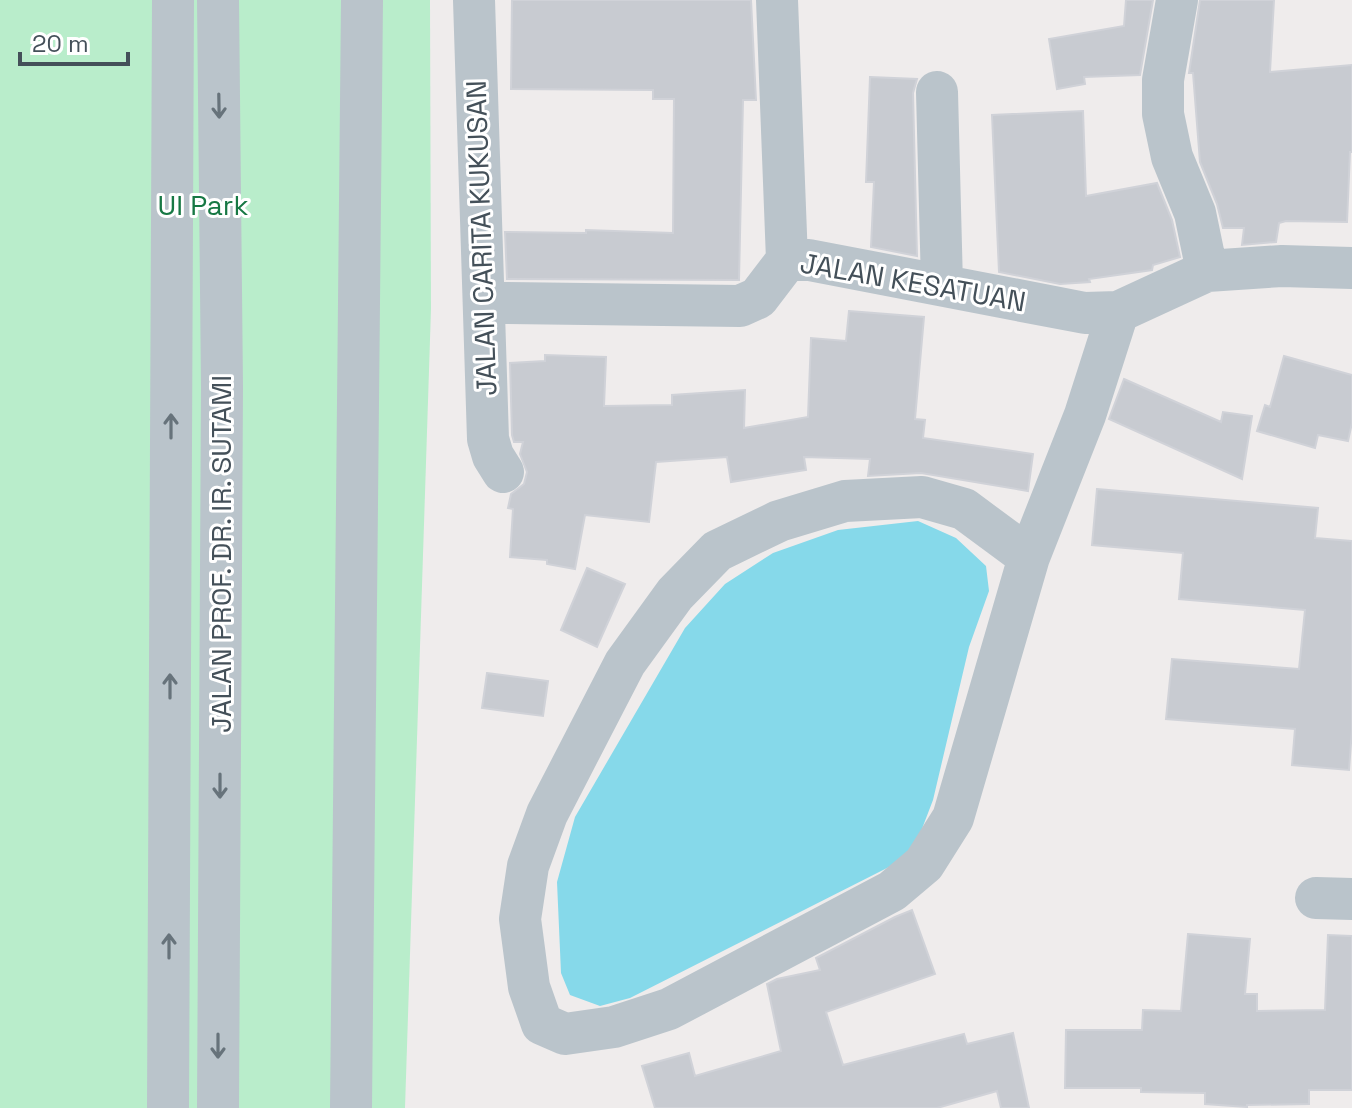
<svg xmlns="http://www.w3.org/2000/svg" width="1352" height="1108" font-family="'Space Grotesk',sans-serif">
  <rect width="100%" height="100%" fill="#efecec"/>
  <path fill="#b9edcb" d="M 0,0 L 430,0 L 431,309 L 405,1108 L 0,1108 Z"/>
  <path fill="#86d9ea" d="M 918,521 L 956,538 L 986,566 L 989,591 L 969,647 L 933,800 L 915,847 L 889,867 L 630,998 L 600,1006 L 570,995 L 561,973 L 557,882 L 575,817 L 685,628 L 725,584 L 773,553 L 838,530 Z"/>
  <path fill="#c8cbd1" stroke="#d0d2d8" stroke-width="2" d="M 512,0 L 751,0 L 756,100 L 743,100 L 739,280 L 507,279 L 505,232 L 586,233 L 586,230 L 673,233 L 674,99 L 653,99 L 653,90 L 511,89 Z
    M 1126,0 L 1153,0 L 1140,75 L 1084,77 L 1085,84 L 1057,89 L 1049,39 L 1124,26 Z
    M 1200,0 L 1274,0 L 1270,72 L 1352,65 L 1352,152 L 1350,152 L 1347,222 L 1286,221 L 1279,223 L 1276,242 L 1242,245 L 1244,228 L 1223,228 L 1217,204 L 1200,162 L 1193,73 L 1189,73 Z
    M 870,77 L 917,79 L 913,93 L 917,256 L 871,247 L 874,182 L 866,182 Z
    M 1083,111 L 1086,196 L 1157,183 L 1172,220 L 1180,257 L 1153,265 L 1152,270 L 1089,279 L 1090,282 L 1060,284 L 999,272 L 992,115 Z
    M 849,311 L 924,317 L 915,419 L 925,420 L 923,438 L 1033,454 L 1028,491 L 921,473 L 868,476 L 870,459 L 804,457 L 806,470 L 731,482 L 727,457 L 656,462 L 649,522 L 585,515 L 575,569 L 547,564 L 547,560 L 510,557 L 513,509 L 508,508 L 511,494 L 524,484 L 527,472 L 520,454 L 523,442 L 514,442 L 512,435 L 510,363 L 545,361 L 545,355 L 606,357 L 604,406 L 672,405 L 672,395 L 745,390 L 744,428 L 808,417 L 811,338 L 846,341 Z
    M 1284,356 L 1352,375 L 1352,423 L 1348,441 L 1318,435 L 1315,448 L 1257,431 L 1265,405 L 1270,407 Z
    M 1124,379 L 1221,422 L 1223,412 L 1252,416 L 1242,479 L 1109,419 Z
    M 1097,489 L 1318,508 L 1315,538 L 1352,541 L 1352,730 L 1349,770 L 1292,765 L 1295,729 L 1166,719 L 1172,659 L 1299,669 L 1305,610 L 1179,599 L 1183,553 L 1092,545 Z
    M 587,568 L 625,584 L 597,647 L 561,630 Z
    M 487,673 L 548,681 L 543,716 L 482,708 Z
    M 912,910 L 935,974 L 826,1012 L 843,1065 L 964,1034 L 967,1044 L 1013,1033 L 1029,1108 L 1001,1108 L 997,1091 L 937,1108 L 655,1108 L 642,1066 L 689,1053 L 695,1076 L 781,1051 L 767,984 L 777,979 L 820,970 L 816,958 L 895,917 Z
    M 1188,934 L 1250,939 L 1245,994 L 1257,994 L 1257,1011 L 1325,1010 L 1328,935 L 1352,936 L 1352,1090 L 1309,1090 L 1309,1104 L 1247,1105 L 1247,1107 L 1205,1104 L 1205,1093 L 1141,1092 L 1141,1088 L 1065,1088 L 1066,1030 L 1142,1030 L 1143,1010 L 1181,1011 Z"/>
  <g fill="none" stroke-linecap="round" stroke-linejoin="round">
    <path stroke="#bac4cb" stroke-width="42" d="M 218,0 L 222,387 L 218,1108
      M 474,0 L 488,439 L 493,456 L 503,472
      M 777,0 L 787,260
      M 1177,0 L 1163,80 L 1163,114 L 1172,157 L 1195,213 L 1207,271
      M 937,92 L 942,285
      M 787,260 L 809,260 L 1085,313 L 1118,312 L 1207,271 L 1282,266 L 1352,268
      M 484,300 L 502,303 L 740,306 L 758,298 L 787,260
      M 1029,557 L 964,509 L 922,497 L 845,501 L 779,521 L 717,551 L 675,594 L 625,663 L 547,814 L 528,866 L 520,919 L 529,987 L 542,1024 L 565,1034 L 614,1027 L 669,1009 L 892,891 L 924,864 L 953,818 L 1029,557 L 1085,415 L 1118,312
      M 1316,898 L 1352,899
      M 168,1108 L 173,0
      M 351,1108 L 362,0"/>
  </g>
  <defs><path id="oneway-shaft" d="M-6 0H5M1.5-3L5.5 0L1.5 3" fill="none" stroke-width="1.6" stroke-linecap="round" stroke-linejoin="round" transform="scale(2)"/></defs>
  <g stroke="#67737b">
    <use href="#oneway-shaft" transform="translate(219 106) rotate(89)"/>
    <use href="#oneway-shaft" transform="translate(171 426) rotate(-90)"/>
    <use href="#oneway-shaft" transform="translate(170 686) rotate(-90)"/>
    <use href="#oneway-shaft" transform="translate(220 786) rotate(90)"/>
    <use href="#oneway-shaft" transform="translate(169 946) rotate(-90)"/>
    <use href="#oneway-shaft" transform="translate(218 1046) rotate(90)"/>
  </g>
  <g text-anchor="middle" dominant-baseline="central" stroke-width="6" stroke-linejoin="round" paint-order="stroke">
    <g font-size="28" fill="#177844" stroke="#fff">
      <text x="203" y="205">UI Park</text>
    </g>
    <g font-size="28" fill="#445059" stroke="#fff">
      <text transform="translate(481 238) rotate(-92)">JALAN CARITA KUKUSAN</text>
      <text transform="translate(913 282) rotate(10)">JALAN KESATUAN</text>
      <text transform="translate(221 554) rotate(-90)">JALAN PROF. DR. IR. SUTAMI</text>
    </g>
  </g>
  <path d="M20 52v12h108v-12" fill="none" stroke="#445059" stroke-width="4"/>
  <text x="32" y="52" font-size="24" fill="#445059" stroke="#ffffff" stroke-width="6" paint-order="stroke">20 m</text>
</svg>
